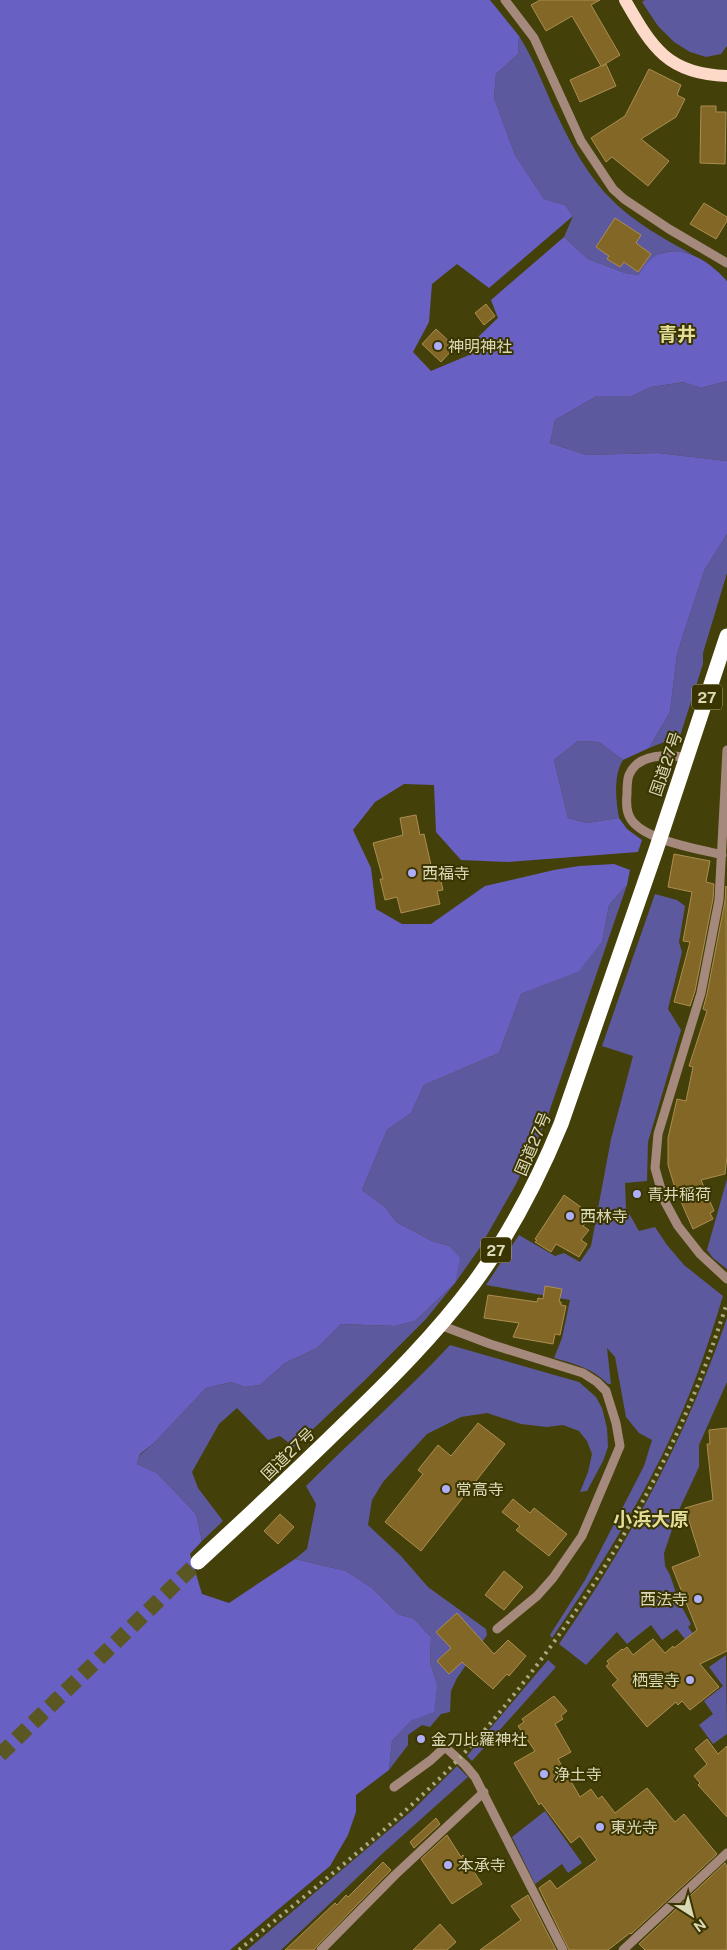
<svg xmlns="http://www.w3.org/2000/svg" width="727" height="1950" font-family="'Public Sans','Noto Sans JP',sans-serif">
  <rect width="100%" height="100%" fill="#444009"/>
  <path fill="#5d599e" d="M 645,0 L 727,0 L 727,46 L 721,54 L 706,57 L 690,52 L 674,42 L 658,26 L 642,2 Z
    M 519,36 C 535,61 544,88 557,115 C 571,145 589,178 613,201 C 633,221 667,241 692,254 C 663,247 657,253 638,275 L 625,273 L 588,259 L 564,237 L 573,216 L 565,205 L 544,199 L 515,155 L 494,98 L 496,74 L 518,54 Z
    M 727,381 L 727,461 L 658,453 L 586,455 L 550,443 L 555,420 L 597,396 L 632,396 L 651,387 L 685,382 L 701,388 Z
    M 727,534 L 727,573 L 703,653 L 703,664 L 680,736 L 649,748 L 670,712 L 677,654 L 704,571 Z
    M 578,741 L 599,742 L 623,760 C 613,776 616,801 619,818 L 587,823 L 568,818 L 554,760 Z
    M 627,885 L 546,1121 L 516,1184 L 479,1249 L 455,1283 L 426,1319 L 363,1382 L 294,1447 L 280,1436 L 268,1440 L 237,1408 L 219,1424 L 192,1472 L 198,1488 L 223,1521 L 202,1541 L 196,1514 L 157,1473 L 137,1464 L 140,1455 L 154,1443 L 206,1388 L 231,1382 L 245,1387 L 260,1385 L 285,1363 L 317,1348 L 341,1324 L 395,1326 L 415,1321 L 455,1283 L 449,1246 L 432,1241 L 396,1222 L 386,1208 L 362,1190 L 387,1130 L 411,1113 L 424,1085 L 499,1053 L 521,994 L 579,970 L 602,942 L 609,905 Z
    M 655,894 L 677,900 L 685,906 L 679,942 L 682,952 L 668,1009 L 681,1030 L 648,1142 L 647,1181 L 625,1183 L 626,1208 L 639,1231 L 655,1227 L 667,1245 L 684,1265 L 723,1296 C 710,1339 696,1381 678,1421 C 644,1498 599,1569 552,1638 L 550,1635 L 585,1580 L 612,1528 L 644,1466 L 652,1440 L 639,1433 L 626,1417 L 615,1357 L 607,1348 L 611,1384 L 608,1384 C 592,1368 575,1364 554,1358 L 562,1338 L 570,1300 L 486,1285 L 519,1235 L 555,1256 L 564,1253 L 580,1262 L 591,1246 L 611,1139 L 633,1056 L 602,1046 Z
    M 727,1179 L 727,1269 L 713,1258 L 707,1250 Z
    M 727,1318 L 727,1382 L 699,1445 L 699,1467 L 678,1512 L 664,1553 L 665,1566 L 670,1575 L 679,1602 L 691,1624 L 688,1627 L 700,1643 L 693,1649 L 677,1629 L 662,1640 L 651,1625 L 627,1644 L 617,1632 L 586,1665 L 559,1644 C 629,1543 687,1435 727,1318 Z
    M 450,1345 L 579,1382 L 596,1397 L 602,1408 L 607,1428 L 608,1447 L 603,1461 L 587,1491 L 580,1492 L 588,1472 L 592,1454 L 587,1441 L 579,1431 L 563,1425 L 547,1427 L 521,1424 L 487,1413 L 461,1417 L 427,1434 L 383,1482 L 372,1500 L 368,1525 L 401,1556 L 428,1587 L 486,1629 L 487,1635 L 457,1678 L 451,1691 L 450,1712 L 441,1714 L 430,1727 L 422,1725 L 408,1735 L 408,1745 L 389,1770 L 392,1741 L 412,1720 L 437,1684 L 430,1663 L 431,1637 L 414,1619 L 398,1614 L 372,1588 L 346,1571 L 295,1559 L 307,1549 L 316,1504 L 306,1486 C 354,1438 404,1394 450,1345 Z
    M 726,1655 L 727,1734 L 713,1744 L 699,1725 L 713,1714 L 704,1701 L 723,1686 L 709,1667 Z
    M 548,1660 L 556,1667 L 472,1761 L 467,1756 Z
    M 457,1766 L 468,1777 L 382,1854 L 281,1950 L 247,1950 L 414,1809 Z
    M 545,1811 L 582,1863 L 568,1873 L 562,1864 L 535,1884 L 512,1837 Z"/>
  <path fill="#6960c3" d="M 0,0 L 490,0 L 519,36 L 518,54 L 496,74 L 494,98 L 515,155 L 544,199 L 565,205 L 573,216 L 489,288 L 457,264 L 432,284 L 429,322 L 413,352 L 431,371 L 469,355 L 477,338 L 498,318 L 491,300 L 564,237 L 588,259 L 625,273 L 638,275 C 643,269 648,261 654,257 C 680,241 709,261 727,281 L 727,381 L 701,388 L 684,382 L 651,387 L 632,396 L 597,396 L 555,420 L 550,443 L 586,455 L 658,453 L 727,461 L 727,534 L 704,571 L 677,654 L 670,712 L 649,748 L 623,760 L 599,742 L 578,741 L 554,760 L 568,818 L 587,823 L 619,818 L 627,829 L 642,840 L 638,852 L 508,862 L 461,860 L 436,832 L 434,785 L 404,784 L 375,802 L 353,830 L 371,868 L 376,909 L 402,924 L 431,924 L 485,886 L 554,870 L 579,866 L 614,864 L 630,870 L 627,885 L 609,905 L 602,942 L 579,971 L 521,994 L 499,1053 L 424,1085 L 411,1113 L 387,1130 L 362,1190 L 386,1208 L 396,1222 L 432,1241 L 449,1246 L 460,1258 L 455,1283 L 415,1321 L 395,1326 L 341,1324 L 317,1348 L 285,1363 L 260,1385 L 245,1387 L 231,1382 L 206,1388 L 154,1443 L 140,1454 L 137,1464 L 157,1473 L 196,1514 L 202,1541 L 190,1554 L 202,1594 L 229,1603 L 295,1559 L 346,1571 L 372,1588 L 398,1614 L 414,1619 L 431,1637 L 430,1663 L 437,1684 L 434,1712 L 412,1720 L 392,1741 L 389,1770 L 356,1795 L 356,1812 L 348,1835 L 330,1866 L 230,1950 L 0,1950 Z"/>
  <path fill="#836727" stroke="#ac8e50" d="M 540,0 L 600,0 L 591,5 L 620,55 L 602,66 L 606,64 L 616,86 L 580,102 L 570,80 L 601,66 L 572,16 L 546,31 L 531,5 Z
    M 649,69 L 681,85 L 677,95 L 685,99 L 676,117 L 641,139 L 669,161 L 648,186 L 612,157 L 606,162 L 591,138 L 625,116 Z
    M 701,106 L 716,106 L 716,112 L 726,112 L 725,164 L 700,163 Z
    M 704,203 L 727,217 L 727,221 L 716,239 L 690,224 Z
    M 615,218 L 641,235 L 636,243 L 651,254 L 638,272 L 624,262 L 620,267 L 607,259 L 609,256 L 596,247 Z
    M 486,304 L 495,316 L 484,325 L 475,313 Z
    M 436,329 L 455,347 L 441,362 L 422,344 Z
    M 416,815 L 420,835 L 424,834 L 433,874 L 439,872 L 443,890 L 437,891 L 440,904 L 401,913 L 397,897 L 385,900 L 380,879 L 383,879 L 373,843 L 403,835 L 400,818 Z
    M 674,854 L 710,861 L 706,882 L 714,884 L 713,899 L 695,991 L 690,1006 L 674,1002 L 690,942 L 683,941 L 692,892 L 668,887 Z
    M 726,886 L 727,1156 L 725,1174 L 701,1180 L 714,1211 L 710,1213 L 713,1219 L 693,1229 L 675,1188 L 668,1165 L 668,1138 L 677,1099 L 686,1101 L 693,1067 L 689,1066 L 707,1011 L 703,1009 L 707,994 L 725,901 Z
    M 564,1195 L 592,1215 L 583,1226 L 589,1230 L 581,1240 L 587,1244 L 579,1257 L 556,1244 L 551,1252 L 535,1242 L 537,1240 L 535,1239 Z
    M 545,1286 L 562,1289 L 559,1302 L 561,1302 L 561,1305 L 566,1306 L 560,1335 L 555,1334 L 553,1344 L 513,1337 L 519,1323 L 484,1318 L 488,1295 L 537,1302 L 538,1298 L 543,1299 Z
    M 478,1423 L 505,1444 L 421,1551 L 385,1522 L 423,1474 L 418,1470 L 438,1445 L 451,1456 Z
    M 727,1428 L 727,1651 L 700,1664 L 719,1687 L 690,1710 L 682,1701 L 678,1705 L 676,1702 L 647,1727 L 612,1685 L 618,1680 L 606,1666 L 609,1664 L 607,1661 L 622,1649 L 623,1650 L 627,1647 L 633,1655 L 653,1639 L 665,1653 L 673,1646 L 674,1648 L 697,1630 L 672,1567 L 700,1556 L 685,1508 L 713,1500 L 707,1444 L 710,1444 L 709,1430 Z
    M 513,1499 L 530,1513 L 534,1508 L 567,1534 L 549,1556 L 516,1530 L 520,1526 L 502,1512 Z
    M 280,1514 L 294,1527 L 278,1544 L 264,1531 Z
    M 504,1571 L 523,1587 L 504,1610 L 485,1595 Z
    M 457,1613 L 494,1654 L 508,1640 L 526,1656 L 509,1676 L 507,1674 L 493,1689 L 462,1662 L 449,1674 L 437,1661 L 451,1648 L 436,1632 Z
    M 554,1696 L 567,1711 L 561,1716 L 563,1719 L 555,1724 L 571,1752 L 558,1759 L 580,1797 L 591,1789 L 598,1799 L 602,1796 L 615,1813 L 647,1788 L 675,1822 L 684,1814 L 717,1854 L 631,1934 L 630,1933 L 608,1950 L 569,1950 L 539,1888 L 550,1880 L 557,1889 L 597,1860 L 580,1836 L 571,1843 L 541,1803 L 539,1805 L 514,1763 L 535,1751 L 518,1726 L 524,1722 L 522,1719 Z
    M 707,1739 L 718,1754 L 727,1746 L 727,1817 L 698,1785 L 700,1783 L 694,1776 L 707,1764 L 695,1749 Z
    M 436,1818 L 440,1824 L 414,1848 L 410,1842 Z
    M 447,1835 L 461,1857 L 463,1855 L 482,1884 L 452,1904 L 421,1859 Z
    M 383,1862 L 391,1870 L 317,1946 L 314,1950 L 285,1950 L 335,1903 L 337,1905 L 346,1895 L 348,1897 Z
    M 725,1863 L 727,1866 L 727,1950 L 645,1950 L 639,1944 Z
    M 528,1895 L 556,1950 L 480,1950 L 521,1920 L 511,1906 Z
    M 440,1924 L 456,1942 L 447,1950 L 413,1950 Z"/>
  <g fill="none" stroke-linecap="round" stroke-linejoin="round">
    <path stroke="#5b5723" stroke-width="15" stroke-dasharray="15 8" stroke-linecap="butt" d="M 0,1755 L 198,1562"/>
    <path stroke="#a6897d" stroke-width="9" d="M 505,0 L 534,38 L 581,141 L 613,189 L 624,199 L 669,229 L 727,263
      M 727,750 L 719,900 L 701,993 L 658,1134 L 655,1168 L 664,1200 L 678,1226 L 700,1254 L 727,1279
      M 687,758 C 669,754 638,753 629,775 C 627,780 627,788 627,794 C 626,804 626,814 633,822 C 649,841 699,849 722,855
      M 440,1325 L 490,1344 L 583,1373 L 597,1382 L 606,1391 L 616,1423 L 620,1446 L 582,1536 L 553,1578 L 537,1596 L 497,1629
      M 394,1787 L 431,1760 L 445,1747 L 465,1765 L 475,1777 L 563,1950
      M 321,1950 L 395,1875 L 484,1792
      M 623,1950 L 727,1853"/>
    <path stroke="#fdd9c9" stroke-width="12" d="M 625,0 C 652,47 667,74 727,76"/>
    <path stroke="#fff" stroke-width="15" d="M 198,1562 C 247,1517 296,1471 343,1425 C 390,1380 435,1335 474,1283 C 510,1234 538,1180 561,1124 L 656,850 L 727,636"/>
    <path stroke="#adab83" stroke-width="4" stroke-dasharray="2.5 5" stroke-linecap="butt" d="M 239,1950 C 309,1892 382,1836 446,1772 C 473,1745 497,1716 520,1687 C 590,1598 651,1498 695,1392 C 707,1363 717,1333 727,1303"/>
  </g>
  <g fill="#afaefa" stroke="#3a3500" stroke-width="2">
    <circle cx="438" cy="346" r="5"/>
    <circle cx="412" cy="873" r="5"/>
    <circle cx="637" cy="1194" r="5"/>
    <circle cx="570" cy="1216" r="5"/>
    <circle cx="446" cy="1489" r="5"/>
    <circle cx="698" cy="1599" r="5"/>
    <circle cx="690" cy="1680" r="5"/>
    <circle cx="421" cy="1739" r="5"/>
    <circle cx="544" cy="1774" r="5"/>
    <circle cx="600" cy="1827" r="5"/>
    <circle cx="448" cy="1865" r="5"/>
  </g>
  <g text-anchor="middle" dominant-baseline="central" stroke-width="4" stroke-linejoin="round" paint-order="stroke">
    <g fill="#3a3500" stroke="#aba881" stroke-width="1">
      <rect x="692" y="684.5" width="30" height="25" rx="4"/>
      <rect x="481" y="1237.5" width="30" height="25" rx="4"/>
    </g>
    <g font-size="15" font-weight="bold" fill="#dbdab8">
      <text x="707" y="697">27</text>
      <text x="496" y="1250">27</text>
    </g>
    <g font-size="16" fill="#dbdab8" stroke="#3a3500" text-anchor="start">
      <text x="448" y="346">神明神社</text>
      <text x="422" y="873">西福寺</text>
      <text x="647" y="1194">青井稲荷</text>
      <text x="580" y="1216">西林寺</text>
      <text x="456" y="1489">常高寺</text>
      <text x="688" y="1599" text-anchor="end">西法寺</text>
      <text x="680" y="1680" text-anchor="end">栖雲寺</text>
      <text x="431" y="1739">金刀比羅神社</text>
      <text x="554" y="1774">浄土寺</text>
      <text x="610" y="1827">東光寺</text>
      <text x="458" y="1865">本承寺</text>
    </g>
    <g font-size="16" fill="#dbdab8" stroke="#3a3500">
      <text transform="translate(666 764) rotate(-71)">国道27号</text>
      <text transform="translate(533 1144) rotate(-67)">国道27号</text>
      <text transform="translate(288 1454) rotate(-44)">国道27号</text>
    </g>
    <g font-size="19" font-weight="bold" fill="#e2dd98" stroke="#3a3500">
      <text x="677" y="334">青井</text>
      <text x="651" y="1519">小浜大原</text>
    </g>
  </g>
  <g transform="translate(692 1915) rotate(144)" stroke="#3a3500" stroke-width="4" paint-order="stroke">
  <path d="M0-4L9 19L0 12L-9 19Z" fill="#dbdab8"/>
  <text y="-8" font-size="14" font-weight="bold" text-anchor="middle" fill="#dbdab8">N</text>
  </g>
</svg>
